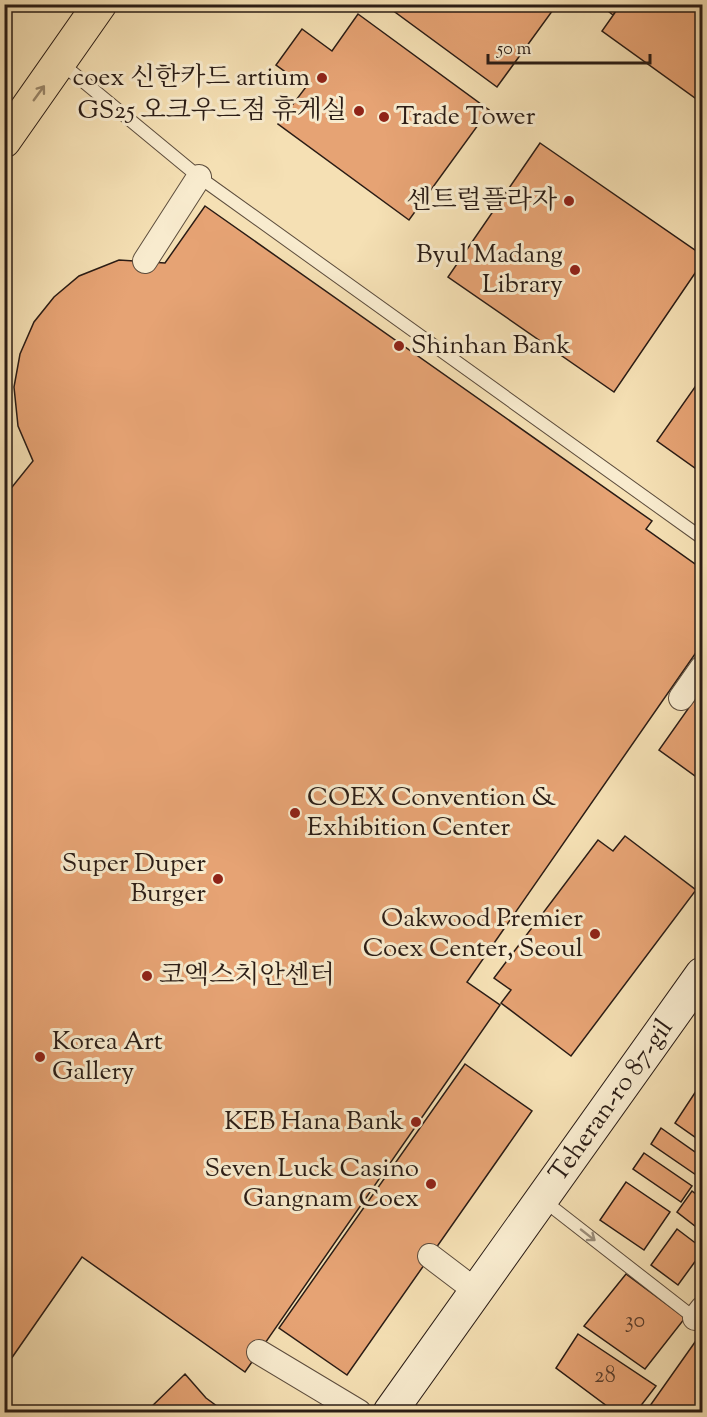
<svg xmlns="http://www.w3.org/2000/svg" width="707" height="1417" font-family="'Sorts Mill Goudy','Noto Serif KR',serif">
  <rect width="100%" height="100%" fill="#f5e0b4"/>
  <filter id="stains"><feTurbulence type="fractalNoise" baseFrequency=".00333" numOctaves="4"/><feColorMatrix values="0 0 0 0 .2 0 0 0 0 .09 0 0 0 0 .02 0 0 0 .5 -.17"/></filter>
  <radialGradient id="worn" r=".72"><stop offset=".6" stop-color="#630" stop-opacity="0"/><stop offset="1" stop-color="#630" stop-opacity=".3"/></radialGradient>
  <path fill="#e6a374" stroke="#2a1c15" stroke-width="1.5" d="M 384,4 L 545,4 L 553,10 L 497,87 Z
    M 599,4 L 621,4 L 613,15 Z
    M 621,4 L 702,4 L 702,103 L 602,31 Z
    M 358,14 L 489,110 L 409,220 L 278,124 L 306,87 L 276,65 L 302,29 L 332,51 Z
    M 540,143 L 702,255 L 702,263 L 614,392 L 448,277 Z
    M 205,206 L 652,521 L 646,529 L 702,569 L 702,644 L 467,982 L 500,1005 L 245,1372 L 82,1257 L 4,1369 L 4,497 L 33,461 L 18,426 L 14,387 L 20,354 L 34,322 L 54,297 L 79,276 L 119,260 L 165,263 Z
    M 702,377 L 702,473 L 657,441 Z
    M 702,689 L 702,781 L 659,750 Z
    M 625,836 L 696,890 L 571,1056 L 501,1003 L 511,990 L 494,978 L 598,840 L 613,851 Z
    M 465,1064 L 532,1111 L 347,1375 L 279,1328 Z
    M 702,1082 L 702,1142 L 675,1123 Z
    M 661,1128 L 702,1157 L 702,1171 L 699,1177 L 651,1144 Z
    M 644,1153 L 692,1186 L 681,1202 L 633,1169 Z
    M 626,1182 L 670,1212 L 644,1250 L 600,1220 Z
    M 692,1191 L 702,1199 L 702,1227 L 700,1230 L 677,1212 Z
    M 677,1229 L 702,1248 L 702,1252 L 678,1285 L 651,1265 Z
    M 626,1274 L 685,1318 L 645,1369 L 584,1326 Z
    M 578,1334 L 656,1386 L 636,1412 L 615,1412 L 556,1368 Z
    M 700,1335 L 702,1336 L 702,1408 L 699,1412 L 650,1412 L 647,1410 Z
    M 185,1374 L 206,1398 L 225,1412 L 146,1412 Z"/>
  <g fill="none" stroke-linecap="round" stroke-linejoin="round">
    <defs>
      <path id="lane" d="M 61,63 L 199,177 L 702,538
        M 543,1200 L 697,1320"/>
      <path id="street" d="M 145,261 L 199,177
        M 681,698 L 702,668
        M 430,1256 L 476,1291
        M 695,1318 L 702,1309
        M 259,1352 L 359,1412"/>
      <g id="secondary">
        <path id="s1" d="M 390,1412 L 702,974"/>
      </g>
      <path id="primary" d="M 4,141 L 100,4"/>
    </defs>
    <use href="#lane" stroke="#5d4d3d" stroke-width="14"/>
    <use href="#street" stroke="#5d4d3d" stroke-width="26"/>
    <use href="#secondary" stroke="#2a1c15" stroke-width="35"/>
    <use href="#primary" stroke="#2a1c15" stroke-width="35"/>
    <use href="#lane" stroke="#f8ebce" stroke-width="12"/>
    <use href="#street" stroke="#f8ebce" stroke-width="24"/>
    <use href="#secondary" stroke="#f8ebce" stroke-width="33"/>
    <use href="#primary" stroke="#f5e0b4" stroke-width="33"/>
  </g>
  <defs><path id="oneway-shaft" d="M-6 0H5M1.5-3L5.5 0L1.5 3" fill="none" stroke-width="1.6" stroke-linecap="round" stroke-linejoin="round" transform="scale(1.5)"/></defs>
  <use stroke="#9a886c" href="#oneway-shaft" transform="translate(39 93) rotate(-54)"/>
  <use stroke="#9b8e7b" href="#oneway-shaft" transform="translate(588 1235) rotate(38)"/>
  <g fill="#8f2418" stroke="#f8ebce" stroke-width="2">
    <circle cx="322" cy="78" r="6"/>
    <circle cx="359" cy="111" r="6"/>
    <circle cx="384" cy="117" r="6"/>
    <circle cx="569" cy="201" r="6"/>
    <circle cx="575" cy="270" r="6"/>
    <circle cx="399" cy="346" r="6"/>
    <circle cx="295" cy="813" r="6"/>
    <circle cx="218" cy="879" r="6"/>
    <circle cx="595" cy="934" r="6"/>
    <circle cx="147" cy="976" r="6"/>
    <circle cx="40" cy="1057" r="6"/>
    <circle cx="416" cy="1122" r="6"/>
    <circle cx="431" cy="1184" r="6"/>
  </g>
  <g text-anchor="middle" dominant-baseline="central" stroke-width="6" stroke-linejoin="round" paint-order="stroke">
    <g font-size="22" fill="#593e2d">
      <text x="635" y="1322">30</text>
      <text x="605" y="1377">28</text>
    </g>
    <g font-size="26" fill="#2a1c15" stroke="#f8ebce" text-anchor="end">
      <text x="310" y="78">coex 신한카드 artium</text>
      <text x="347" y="111">GS25 오크우드점 휴게실</text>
      <text x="396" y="117" text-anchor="start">Trade Tower</text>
      <text x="557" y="201">센트럴플라자</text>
      <text x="563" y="255">Byul Madang<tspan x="563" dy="30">Library</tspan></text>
      <text x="411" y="346" text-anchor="start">Shinhan Bank</text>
      <text x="307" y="798" text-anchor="start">COEX Convention &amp;<tspan x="307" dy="30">Exhibition Center</tspan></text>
      <text x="206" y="864">Super Duper<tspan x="206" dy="30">Burger</tspan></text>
      <text x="583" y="919">Oakwood Premier<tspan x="583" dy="30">Coex Center, Seoul</tspan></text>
      <text x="159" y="976" text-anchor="start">코엑스치안센터</text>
      <text x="52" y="1042" text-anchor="start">Korea Art<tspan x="52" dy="30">Gallery</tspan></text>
      <text x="404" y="1122">KEB Hana Bank</text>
      <text x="419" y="1169">Seven Luck Casino<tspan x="419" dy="30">Gangnam Coex</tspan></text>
    </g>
    <g font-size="26" fill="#2a1c15" stroke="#f8ebce">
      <text stroke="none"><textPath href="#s1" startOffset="382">Teheran-ro 87-gil</textPath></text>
    </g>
  </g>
  <rect width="707" height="1417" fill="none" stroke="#f5e0b4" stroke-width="24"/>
  <rect x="6" y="6" width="695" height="1405" fill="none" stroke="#2a1c15" stroke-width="3"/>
  <rect x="12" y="12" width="683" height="1393" fill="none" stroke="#2a1c15" stroke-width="1.5"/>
  <path d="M488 54v9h162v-9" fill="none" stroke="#2a1c15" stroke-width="3"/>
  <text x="497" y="54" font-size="18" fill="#2a1c15" stroke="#f8ebce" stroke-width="4.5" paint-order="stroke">50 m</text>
  <rect width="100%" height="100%" filter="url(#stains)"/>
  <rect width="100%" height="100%" fill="url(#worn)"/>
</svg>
